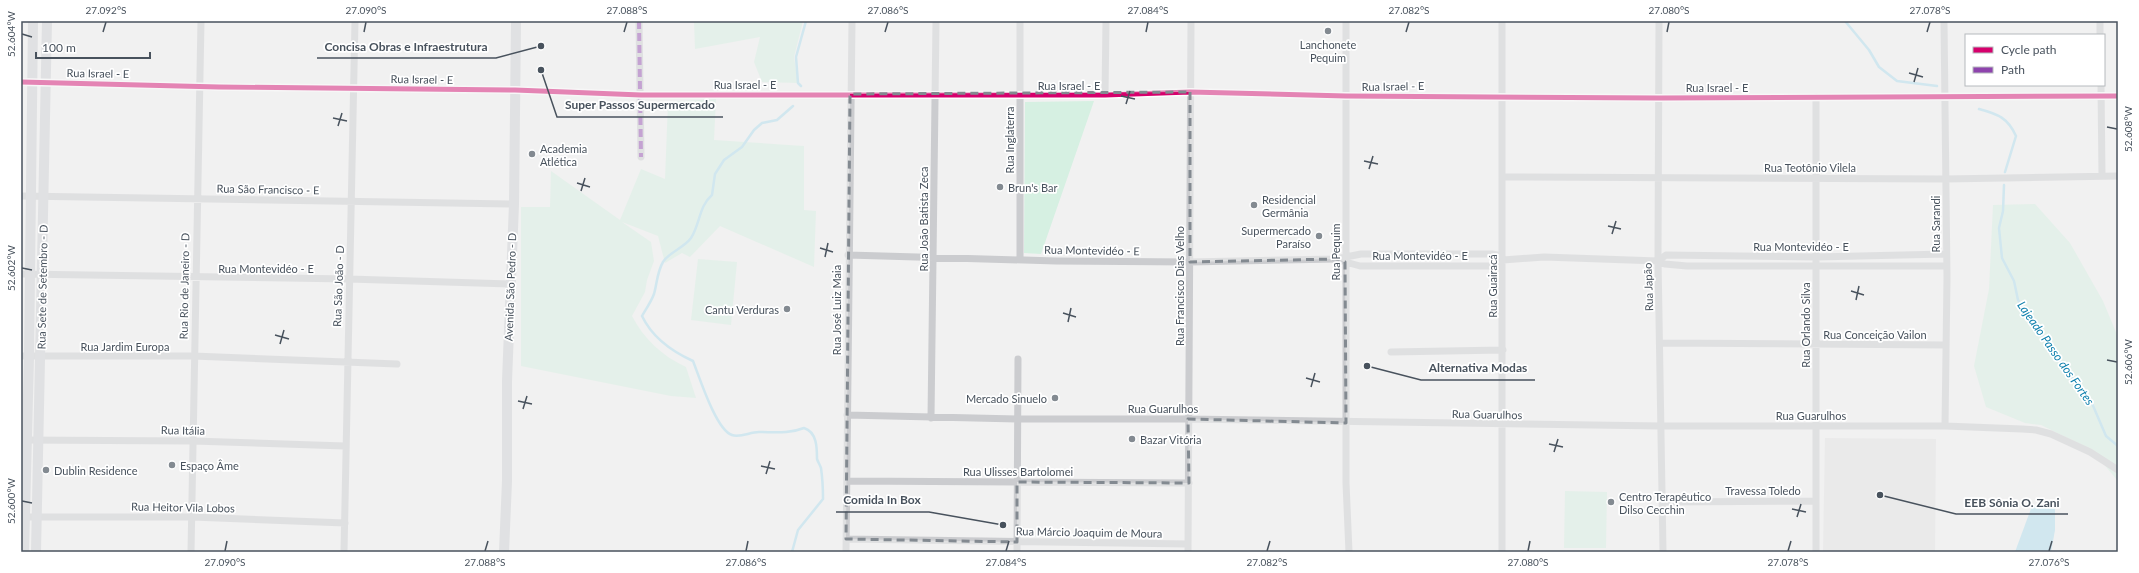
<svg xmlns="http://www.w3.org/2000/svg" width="2139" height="573" font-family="Lato,sans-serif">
  <rect width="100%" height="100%" fill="#f1f1f1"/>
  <path fill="#e3e2e3" d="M 1825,438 L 1936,439 L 1935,552 L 1823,552 Z"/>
  <path fill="#d6f0e2" d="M 694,21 L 803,21 L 794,57 L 798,83 L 762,82 L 754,62 L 760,37 L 695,49 Z
    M 716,99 L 714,140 L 804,146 L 804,210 L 816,211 L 814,267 L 720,226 L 690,257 L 682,253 L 665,263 L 658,236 L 622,222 L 651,242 L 654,261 L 647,280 L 645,292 L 632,316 C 644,339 662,356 686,367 L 696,398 L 671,396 L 521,366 L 521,207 L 550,207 L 551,171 L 620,220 L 641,169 L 665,179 L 668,102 Z
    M 1094,101 L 1041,254 L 1024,253 L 1025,102 Z
    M 2035,204 L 2070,243 L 2103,301 L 2118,337 L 2118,483 L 2117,480 L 2092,450 L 2041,425 L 2025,423 L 1986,407 L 1974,366 L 1989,289 L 1993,205 Z
    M 698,259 L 737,262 L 731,325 L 691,320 Z
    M 1565,491 L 1607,492 L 1606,548 L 1564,548 Z"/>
  <path fill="#aadbee" d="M 2046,505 L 2055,507 L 2055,530 L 2051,552 L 2015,552 L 2032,506 Z"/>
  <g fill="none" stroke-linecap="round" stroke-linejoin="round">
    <path stroke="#aadbee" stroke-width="2.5" d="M 1845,21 L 1869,50 L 1879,67 L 1897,81 L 1937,86
      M 801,86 L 798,83 L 796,57 L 806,21
      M 1979,109 C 1998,114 2008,118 2016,136 L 2005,172
      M 2004,185 L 2003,211 L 1999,228 L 2002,258 L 2014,281 L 2018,300 L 2066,370 L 2091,401 L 2106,436 L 2118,446
      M 792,552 L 798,530 L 823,499 C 823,492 822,475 821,468 C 820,465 818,462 817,459 C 817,448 817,432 804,428 C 789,434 774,432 759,432 C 750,432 740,438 732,435 C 716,430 699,376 693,361 C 671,351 652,337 642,316 C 646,309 651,302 654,294 C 657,284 657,272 663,262 C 669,252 684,248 691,238 C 700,224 699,206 712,195 L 715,174 L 724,160 L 742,147 L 754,130 L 762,123 L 777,120 L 793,106"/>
    <path stroke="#cbcccf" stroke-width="7" d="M 639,21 L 641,157
      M 1020,21 L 1020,259
      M 1346,21 L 1346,483 L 1349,552
      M 1659,21 L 1658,259 L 1663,552
      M 1944,21 L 1947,278 L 1945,426
      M 2100,21 L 2100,35
      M 21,82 L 219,87 L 515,90 L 641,95 L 1105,95 L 1190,92 L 1346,96 L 1659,98 L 2118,96
      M 2101,85 L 2102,176
      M 1105,95 L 1106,21
      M 1502,177 L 1945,179 L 2118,176
      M 21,196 L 514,204
      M 848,255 L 1056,261 L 1190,262 L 1336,259 L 1361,254 L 1492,254 L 1497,255 L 1503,260 L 1544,257 L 1658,261 L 1665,264 L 1687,266 L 1946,266
      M 1342,261 L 1360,266 L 1492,266 L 1497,265 L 1503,260
      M 1658,261 L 1666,255 L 1816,257 L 1946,254
      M 21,274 L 349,279 L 510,284
      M 1660,343 L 1946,345
      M 1391,352 L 1503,350
      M 21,356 L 193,356 L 397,364
      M 847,415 L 1017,419 L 1188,419 L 1661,426 L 1945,426 L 2022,429 L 2036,430 L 2051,434 L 2090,452 L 2118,470
      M 931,418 L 936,21
      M 21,440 L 193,441 L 345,446
      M 847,481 L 1189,483
      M 1662,502 L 1816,501
      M 21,517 L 192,517 L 345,523
      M 846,539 L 1188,544
      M 191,552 L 201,21
      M 344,552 L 355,21
      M 846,552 L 852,21
      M 1017,552 L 1018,359
      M 1188,552 L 1191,21
      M 1502,552 L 1502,21
      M 1816,552 L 1816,97"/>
    <path stroke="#ccced2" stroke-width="10" d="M 24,552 L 29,357 L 33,21
      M 36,552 L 47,21
      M 504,552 L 507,481 L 507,381 L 514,204 L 516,21"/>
    <path stroke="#8e44ad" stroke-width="4" stroke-dasharray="8 4" stroke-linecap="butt" d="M 639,21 L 641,157"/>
    <defs>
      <path id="cycleway" d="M 21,82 L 219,87 L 515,90 L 641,95 L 1105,95 L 1190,92 L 1346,96 L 1659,98 L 2118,96"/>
    </defs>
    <use href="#cycleway" stroke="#fff" stroke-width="8"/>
    <use href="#cycleway" stroke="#d6006c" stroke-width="5"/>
  </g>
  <path d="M0 0H2139V573H0ZM 1190,92 L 1190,262 L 1336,259 L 1345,262 L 1346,423 L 1188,419 L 1189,483 L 1017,482 L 1017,542 L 846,539 L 850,94 Z" fill="#f1f1f1" fill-opacity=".55" fill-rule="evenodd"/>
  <path fill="none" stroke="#838a91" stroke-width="3" stroke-dasharray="8 5" stroke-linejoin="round" d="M 1190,92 L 1190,262 L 1336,259 L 1345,262 L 1346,423 L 1188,419 L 1189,483 L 1017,482 L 1017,542 L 846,539 L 850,94 Z"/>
  <path fill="none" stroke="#48525d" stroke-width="1.5" d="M 103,32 L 106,22M 364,32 L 366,22M 624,32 L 627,22M 885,32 L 888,22M 1146,32 L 1148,22M 1406,32 L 1409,22M 1667,32 L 1669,22M 1927,32 L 1930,22M 22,34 L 32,37M 1909,73 L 1923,77M 1914,82 L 1918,68M 1121,96 L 1135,99M 1126,104 L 1130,91M 333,118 L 347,121M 338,126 L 342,113M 2107,127 L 2117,129M 1364,161 L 1378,164M 1369,169 L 1373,156M 577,183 L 590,187M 581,191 L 585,178M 1608,226 L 1621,229M 1612,234 L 1616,221M 820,248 L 833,252M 825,257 L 828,243M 22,268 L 32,270M 1851,291 L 1864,295M 1856,300 L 1859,286M 1063,313 L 1076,317M 1068,322 L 1071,308M 275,335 L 289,339M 280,344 L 284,330M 2107,360 L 2117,362M 1306,378 L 1320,382M 1311,387 L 1315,373M 518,401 L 532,404M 523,409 L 527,396M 1549,444 L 1563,447M 1554,452 L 1558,439M 761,466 L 775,469M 766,474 L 770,461M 22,501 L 32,503M 1792,509 L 1806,512M 1797,517 L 1801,504M 225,551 L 227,541M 485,551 L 488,541M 746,551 L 748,541M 1006,551 L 1009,541M 1267,551 L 1270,541M 1528,551 L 1530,541M 1788,551 L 1791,541M 2049,551 L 2052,541"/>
  <g fill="#838a91" stroke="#fff" stroke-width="1.5">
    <circle cx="1328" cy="31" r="4"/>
    <circle cx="532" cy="154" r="4"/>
    <circle cx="1000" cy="187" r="4"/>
    <circle cx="1254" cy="205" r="4"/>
    <circle cx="1319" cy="236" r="4"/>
    <circle cx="787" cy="309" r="4"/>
    <circle cx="1055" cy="398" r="4"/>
    <circle cx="1132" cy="439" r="4"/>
    <circle cx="172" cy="465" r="4"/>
    <circle cx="46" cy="470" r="4"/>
    <circle cx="1611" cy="502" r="4"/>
  </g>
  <g text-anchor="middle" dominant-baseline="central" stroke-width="3.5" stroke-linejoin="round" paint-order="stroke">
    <g font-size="11" fill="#48525d" stroke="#fff" text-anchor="start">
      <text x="1328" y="44" text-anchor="middle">Lanchonete<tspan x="1328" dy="13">Pequim</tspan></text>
      <text x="540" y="148">Academia<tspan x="540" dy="13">Atlética</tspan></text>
      <text x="1008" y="187">Brun's Bar</text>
      <text x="1262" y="199">Residencial<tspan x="1262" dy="13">Germânia</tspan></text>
      <text x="1311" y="230" text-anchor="end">Supermercado<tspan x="1311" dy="13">Paraíso</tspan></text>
      <text x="779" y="309" text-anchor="end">Cantu Verduras</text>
      <text x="1047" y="398" text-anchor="end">Mercado Sinuelo</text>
      <text x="1140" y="439">Bazar Vitória</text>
      <text x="180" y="465">Espaço Âme</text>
      <text x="54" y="470">Dublin Residence</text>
      <text x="1619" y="496">Centro Terapêutico<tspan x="1619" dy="13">Dilso Cecchin</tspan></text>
    </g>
    <g font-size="11" fill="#48525d" stroke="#fff">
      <text transform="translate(98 73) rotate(1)">Rua Israel - E</text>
      <text transform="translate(422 79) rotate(1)">Rua Israel - E</text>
      <text x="745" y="84">Rua Israel - E</text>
      <text x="1069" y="85">Rua Israel - E</text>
      <text transform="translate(1393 86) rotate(-1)">Rua Israel - E</text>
      <text x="1717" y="87">Rua Israel - E</text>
      <text transform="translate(1009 140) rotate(-90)">Rua Inglaterra</text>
      <text x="1810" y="167">Rua Teotônio Vilela</text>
      <text transform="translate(268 189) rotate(1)">Rua São Francisco - E</text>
      <text transform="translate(923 219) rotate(-90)">Rua João Batista Zeca</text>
      <text transform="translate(1935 224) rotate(-90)">Rua Sarandi</text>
      <text x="1801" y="246">Rua Montevidéo - E</text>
      <text transform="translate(1092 250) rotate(1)">Rua Montevidéo - E</text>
      <text transform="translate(1335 252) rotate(-90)">Rua Pequim</text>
      <text x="1420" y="255">Rua Montevidéo - E</text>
      <text x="266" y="268">Rua Montevidéo - E</text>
      <text transform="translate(184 286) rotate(-89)">Rua Rio de Janeiro - D</text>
      <text transform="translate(338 286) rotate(-88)">Rua São João - D</text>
      <text transform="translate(1179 286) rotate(-90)">Rua Francisco Dias Velho</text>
      <text transform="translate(1492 286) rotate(-90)">Rua Guairacá</text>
      <text transform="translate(42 287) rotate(-89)">Rua Sete de Setembro - D</text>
      <text transform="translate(510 287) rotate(-88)">Avenida São Pedro - D</text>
      <text transform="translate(1648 287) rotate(-92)">Rua Japão</text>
      <text transform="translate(836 310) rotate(-90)">Rua José Luiz Maia</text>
      <text transform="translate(1805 325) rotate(-90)">Rua Orlando Silva</text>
      <text x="1875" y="334">Rua Conceição Vailon</text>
      <text x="125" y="346">Rua Jardim Europa</text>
      <text x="1163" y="408">Rua Guarulhos</text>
      <text transform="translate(1487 414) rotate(1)">Rua Guarulhos</text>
      <text x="1811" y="415">Rua Guarulhos</text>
      <text transform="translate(183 430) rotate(1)">Rua Itália</text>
      <text x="1018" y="471">Rua Ulisses Bartolomei</text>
      <text x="1763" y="490">Travessa Toledo</text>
      <text transform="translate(183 507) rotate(1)">Rua Heitor Vila Lobos</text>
      <text transform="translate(1089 532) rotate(1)">Rua Márcio Joaquim de Moura</text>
    </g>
    <g font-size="12" font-style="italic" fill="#0c7fac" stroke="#fff">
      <text transform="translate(2056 353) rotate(55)">Lajeado Passo dos Fortes</text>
    </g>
  </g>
  <path fill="none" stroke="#48525d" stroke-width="1.5" d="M541 46L496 58H317M541 70L557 117H723M1367 366L1421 380H1535M1003 525L929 512H836M1880 495L1956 514H2068"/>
  <g fill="#48525d" stroke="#fff" stroke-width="1.5">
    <circle cx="541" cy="46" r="4"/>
    <circle cx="541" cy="70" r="4"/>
    <circle cx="1367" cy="366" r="4"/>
    <circle cx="1003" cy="525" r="4"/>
    <circle cx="1880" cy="495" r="4"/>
  </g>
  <g font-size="12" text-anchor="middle" font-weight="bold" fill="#48525d" stroke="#fff" stroke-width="3.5" stroke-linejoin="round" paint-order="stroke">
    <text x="406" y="51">Concisa Obras e Infraestrutura</text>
    <text x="640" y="109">Super Passos Supermercado</text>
    <text x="1478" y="372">Alternativa Modas</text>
    <text x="882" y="504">Comida In Box</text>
    <text x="2012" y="507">EEB Sônia O. Zani</text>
  </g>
  <rect width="2139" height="573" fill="none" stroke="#ffffff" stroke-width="44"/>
  <rect x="1965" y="34" width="140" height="52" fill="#ffffff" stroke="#b6babe"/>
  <rect x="1973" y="47" width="20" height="6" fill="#d6006c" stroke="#b6babe"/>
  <text x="2001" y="54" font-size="12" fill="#48525d">Cycle path</text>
  <rect x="1973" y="67" width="20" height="6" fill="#8e44ad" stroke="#b6babe"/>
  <text x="2001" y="74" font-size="12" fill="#48525d">Path</text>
  <path d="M36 52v6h114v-6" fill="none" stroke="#48525d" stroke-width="2"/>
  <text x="42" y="52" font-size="12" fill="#48525d" stroke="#ffffff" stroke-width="3" paint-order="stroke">100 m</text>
  <rect x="22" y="22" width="2095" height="529" fill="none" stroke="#48525d" stroke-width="1.5"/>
  <g font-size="10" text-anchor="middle" fill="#48525d">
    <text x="106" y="14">27.092°S</text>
    <text x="366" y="14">27.090°S</text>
    <text x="627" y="14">27.088°S</text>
    <text x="888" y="14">27.086°S</text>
    <text x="1148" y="14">27.084°S</text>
    <text x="1409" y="14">27.082°S</text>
    <text x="1669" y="14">27.080°S</text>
    <text x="1930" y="14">27.078°S</text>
    <text transform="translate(11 34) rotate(-90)" y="4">52.604°W</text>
    <text transform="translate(2128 129) rotate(-90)" y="4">52.608°W</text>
    <text transform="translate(11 268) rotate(-90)" y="4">52.602°W</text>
    <text transform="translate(2128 362) rotate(-90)" y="4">52.606°W</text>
    <text transform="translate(11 501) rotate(-90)" y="4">52.600°W</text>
    <text x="225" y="566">27.090°S</text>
    <text x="485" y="566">27.088°S</text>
    <text x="746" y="566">27.086°S</text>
    <text x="1006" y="566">27.084°S</text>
    <text x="1267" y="566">27.082°S</text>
    <text x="1528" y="566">27.080°S</text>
    <text x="1788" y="566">27.078°S</text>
    <text x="2049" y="566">27.076°S</text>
  </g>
</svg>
